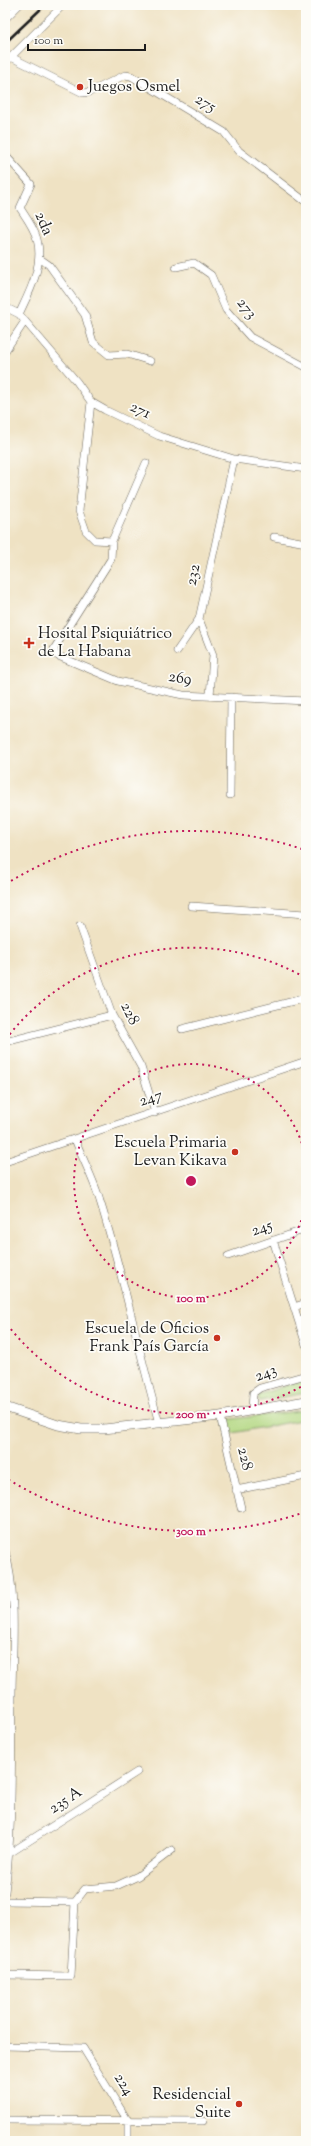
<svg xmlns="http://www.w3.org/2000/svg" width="311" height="2146" font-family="'Sorts Mill Goudy',serif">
  <rect width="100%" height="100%" fill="#fdfcf7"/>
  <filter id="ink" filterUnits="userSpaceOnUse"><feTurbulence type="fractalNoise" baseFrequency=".025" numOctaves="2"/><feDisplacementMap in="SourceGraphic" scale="8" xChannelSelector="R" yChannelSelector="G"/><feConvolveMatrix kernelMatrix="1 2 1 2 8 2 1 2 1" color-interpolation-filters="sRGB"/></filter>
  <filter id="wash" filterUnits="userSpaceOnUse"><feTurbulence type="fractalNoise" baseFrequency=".012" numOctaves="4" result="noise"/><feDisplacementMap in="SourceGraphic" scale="16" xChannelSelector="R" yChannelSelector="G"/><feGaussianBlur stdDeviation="0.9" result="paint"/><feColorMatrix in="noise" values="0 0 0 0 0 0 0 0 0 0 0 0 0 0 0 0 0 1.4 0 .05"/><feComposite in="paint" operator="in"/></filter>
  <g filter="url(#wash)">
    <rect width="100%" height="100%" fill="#efe2c3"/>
    <path fill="#b2d781" stroke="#677a4e" d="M 306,1379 L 306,1393 L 259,1401 L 258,1395 Z
      M 306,1410 L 306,1419 L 228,1434 L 224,1420 Z"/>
  </g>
  <g filter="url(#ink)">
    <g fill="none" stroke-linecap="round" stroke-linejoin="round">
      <defs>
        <path id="minor" d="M 5,19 L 19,5
          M 11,57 L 83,93 L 90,92 L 125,75 L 131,76 L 224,132 L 239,151 L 306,202
          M 5,63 L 63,5
          M 5,155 L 31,184 L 20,208 C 26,217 34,228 37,239 C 44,265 30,291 19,314
          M 39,258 L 49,265 L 85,315 L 93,342 L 109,355 L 127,354 L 150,361
          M 176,267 L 194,263 L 211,275 L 226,310 L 250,337 L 306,367
          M 5,307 L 19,314 L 77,382 L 91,402 L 105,410 L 159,436 L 234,459 L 306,469
          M 5,351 L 25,321
          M 91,402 L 79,511 L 86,531 L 95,540 L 112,541
          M 146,463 L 112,541 L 111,559 L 54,649 L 56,655 L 118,681 L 183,695 L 306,701
          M 274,537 L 306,543
          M 177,651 L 199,619
          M 210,696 L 213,655 L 199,619 L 234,459
          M 230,795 L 231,697
          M 191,906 L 306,914
          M 80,926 L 112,1015 L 141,1067 L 155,1113
          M 182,1029 L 306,998
          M 5,1042 L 112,1015
          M 75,1139 C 83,1160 94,1180 100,1201 C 123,1274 138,1349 159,1423
          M 5,1162 L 306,1061
          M 273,1240 L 306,1345
          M 228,1256 L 306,1229
          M 294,1307 L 306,1303
          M 252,1411 L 253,1393 L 260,1388 L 306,1375
          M 220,1416 L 241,1508
          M 236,1490 L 306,1476
          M 5,1551 C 18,1595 12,1651 12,1697 C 11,1762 13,1828 5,1892
          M 10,1853 L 137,1772
          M 5,1901 L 75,1902
          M 75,1902 L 85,1889 L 116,1886 L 138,1876 L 172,1850
          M 5,1975 L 71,1976 L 75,1902
          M 5,2046 L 83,2048 L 128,2121 L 128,2141
          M 5,2120 L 203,2121"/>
        <path id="secondary" d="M 5,1407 L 58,1425 L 81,1429 L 104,1429 L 220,1416 L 306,1401"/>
      </defs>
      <use href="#minor" stroke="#666156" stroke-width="8"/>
      <use href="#secondary" stroke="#666156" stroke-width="10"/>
      <use href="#minor" stroke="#fff" stroke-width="7"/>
      <use href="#secondary" stroke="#fff" stroke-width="9"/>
      <path stroke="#1c1c1c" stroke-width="2.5" d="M 5,43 L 45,5"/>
    </g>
  </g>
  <g fill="none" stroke="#c2185b" stroke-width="2" stroke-dasharray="2 4">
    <path d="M306 1203A117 117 0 1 1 306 1159"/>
    <path d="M306 1384A233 233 0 0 1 6 1323M6 1039A233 233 0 0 1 306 978"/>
    <path d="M305 1512A350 350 0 0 1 6 1478M6 884A350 350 0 0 1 305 850"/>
  </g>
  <g fill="#c8321e" stroke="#fdfcf7" stroke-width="1.5">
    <circle cx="80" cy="87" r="4"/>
    <path d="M27 637h4v4h4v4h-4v4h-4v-4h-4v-4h4z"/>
    <circle cx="235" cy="1152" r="4"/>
    <circle cx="217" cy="1338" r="4"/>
    <circle cx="239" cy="2104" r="4"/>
  </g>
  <g text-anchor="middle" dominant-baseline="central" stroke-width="3.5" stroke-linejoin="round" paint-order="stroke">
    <g font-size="16" fill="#1c1c1c" stroke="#fdfcf7" text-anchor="end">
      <text x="88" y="87" text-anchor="start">Juegos Osmel</text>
      <text x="38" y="634" text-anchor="start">Hosital Psiquiátrico<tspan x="38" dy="18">de La Habana</tspan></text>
      <text x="227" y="1143">Escuela Primaria<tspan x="227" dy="18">Levan Kikava</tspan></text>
      <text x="209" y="1329">Escuela de Oficios<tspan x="209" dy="18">Frank País García</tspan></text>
      <text x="231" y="2095">Residencial<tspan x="231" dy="18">Suite</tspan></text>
    </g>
    <g font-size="16" fill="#1c1c1c" stroke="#fdfcf7">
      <text transform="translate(205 104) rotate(31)">275</text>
      <text transform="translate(43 224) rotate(67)">2da</text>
      <text transform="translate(246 309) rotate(52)">273</text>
      <text transform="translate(140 411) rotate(25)">271</text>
      <text transform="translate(194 575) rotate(-78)">232</text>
      <text transform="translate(180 679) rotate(8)">269</text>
      <text transform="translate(129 1014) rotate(64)">228</text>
      <text transform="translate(151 1099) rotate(-18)">247</text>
      <text transform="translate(262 1229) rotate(-19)">245</text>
      <text transform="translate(266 1374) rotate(-21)">243</text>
      <text transform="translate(244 1459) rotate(77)">228</text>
      <text transform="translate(66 1801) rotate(-33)">235 A</text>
      <text transform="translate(123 2085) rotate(58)">224</text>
    </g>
  </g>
  <circle cx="191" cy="1181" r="6" fill="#c2185b" stroke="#fdfcf7" stroke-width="2"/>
  <g font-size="12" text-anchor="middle" font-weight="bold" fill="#c2185b" stroke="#fdfcf7" stroke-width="3.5" stroke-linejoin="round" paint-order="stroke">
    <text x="191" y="1302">100 m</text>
    <text x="191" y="1418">200 m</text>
    <text x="191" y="1535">300 m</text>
  </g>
  <rect width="311" height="2146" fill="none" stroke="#fdfcf7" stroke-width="20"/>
  <path d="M28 44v6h117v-6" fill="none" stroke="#1c1c1c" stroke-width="2"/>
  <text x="34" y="44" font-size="12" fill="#1c1c1c" stroke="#fdfcf7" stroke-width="3" paint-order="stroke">100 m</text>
</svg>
